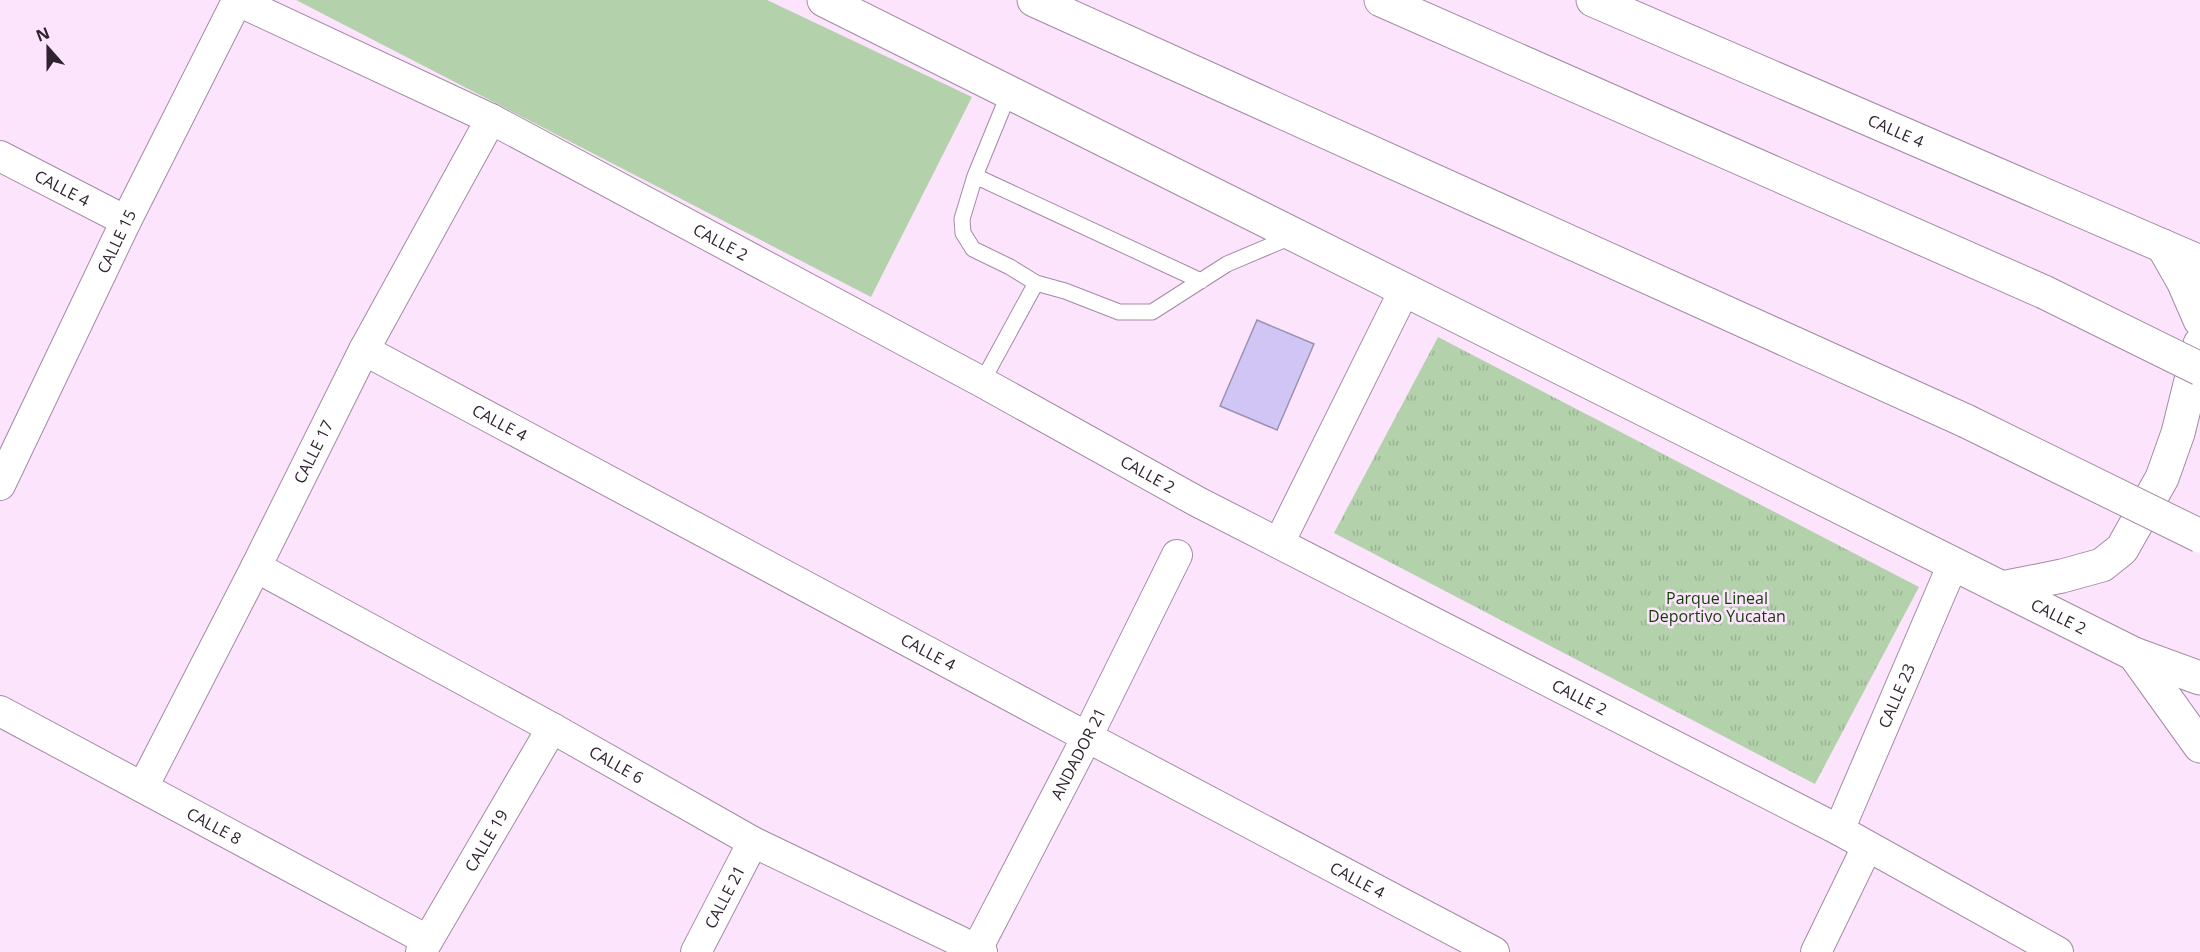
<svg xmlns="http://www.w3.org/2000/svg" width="2200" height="952" font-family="'Open Sans',sans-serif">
  <defs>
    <pattern id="park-tufts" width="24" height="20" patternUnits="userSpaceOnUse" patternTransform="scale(1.5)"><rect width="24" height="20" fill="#b3d1ab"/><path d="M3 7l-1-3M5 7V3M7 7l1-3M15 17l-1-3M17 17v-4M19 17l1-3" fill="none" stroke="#9ab393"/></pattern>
  </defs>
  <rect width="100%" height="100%" fill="#fce5fc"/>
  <path fill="#b3d1ab" d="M 296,0 L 767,0 L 972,97 L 871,297 Z"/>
  <path fill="url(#park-tufts)" d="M 1438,337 L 1919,587 L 1815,784 L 1334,533 Z"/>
  <path fill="#d0c5f4" stroke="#9a92b4" stroke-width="1.5" d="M 1257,320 L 1314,344 L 1277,430 L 1220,406 Z"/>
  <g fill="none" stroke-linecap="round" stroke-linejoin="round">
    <defs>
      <path id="lane" d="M 1009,93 L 975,176 L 962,219 L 963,233 L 973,249 L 1010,267 L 1036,283 L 1065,291 L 1119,312 L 1152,312 L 1227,264 L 1293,236
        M 975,176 L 1201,281
        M 982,382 L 1036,283"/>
      <g id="street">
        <path id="s1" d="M 236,0 L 491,119 L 982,382 L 1198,502 L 1839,830 L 2058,952"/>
        <path id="s2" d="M 0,156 L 126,221"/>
        <path id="s3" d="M 364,350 L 1087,737 L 1494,952"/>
        <path id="s4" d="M 0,485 L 126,221 L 237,1"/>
        <path d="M 1279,543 L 1404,291"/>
        <path id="s5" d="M 256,567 L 552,728 L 753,842 L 982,952"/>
        <path id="s6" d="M 0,711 L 427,940"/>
        <path id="s7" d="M 143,787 L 256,567 L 364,350 L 491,119"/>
        <path id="s8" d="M 1839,830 L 1953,564"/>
        <path id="s9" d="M 977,949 L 1087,737 L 1177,555"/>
        <path id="s10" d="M 421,952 L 552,728"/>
        <path id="s11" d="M 696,952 L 753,842"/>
        <path d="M 1816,952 L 1867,847"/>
      </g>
      <g id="secondary">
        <path id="s12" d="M 824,0 L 2134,654 L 2200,678"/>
        <path id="s13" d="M 1593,0 L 2200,262"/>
        <path d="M 2163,246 L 2183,281 L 2200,320"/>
        <path d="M 2002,588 L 2062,576 L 2102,565 L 2122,549 L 2162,478 L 2178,433 L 2200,344"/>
      </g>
      <path id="primary" d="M 2134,654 L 2200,746"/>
      <path id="highway" d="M 1034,0 L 1966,421
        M 1381,0 L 2044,292"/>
    </defs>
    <use href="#lane" stroke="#a48aa5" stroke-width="17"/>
    <use href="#street" stroke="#a48aa5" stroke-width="32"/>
    <use href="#secondary" stroke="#a48aa5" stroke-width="35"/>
    <use href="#primary" stroke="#a48aa5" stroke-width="35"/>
    <use href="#highway" stroke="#a48aa5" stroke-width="35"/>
    <use href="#lane" stroke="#fff" stroke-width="15"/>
    <use href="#street" stroke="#fff" stroke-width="30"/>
    <use href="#secondary" stroke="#fff" stroke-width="33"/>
    <use href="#primary" stroke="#fff" stroke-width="33"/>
    <use href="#highway" stroke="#fff" stroke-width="33"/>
    <defs>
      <path id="highway-bridge" d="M 2044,292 L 2200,369
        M 1966,421 L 2200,536"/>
    </defs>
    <use href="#highway-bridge" stroke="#a48aa5" stroke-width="35" stroke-linecap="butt"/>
    <use href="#highway-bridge" stroke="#fff" stroke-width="33"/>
  </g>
  <g text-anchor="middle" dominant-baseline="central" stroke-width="5" stroke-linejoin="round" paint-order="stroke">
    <g font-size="16" fill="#2e232e" stroke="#fce5fc">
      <text stroke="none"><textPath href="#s13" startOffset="330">CALLE 4</textPath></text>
      <text stroke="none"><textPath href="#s2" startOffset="70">CALLE 4</textPath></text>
      <text stroke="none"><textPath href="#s4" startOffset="270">CALLE 15</textPath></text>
      <text stroke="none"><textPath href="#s1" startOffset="542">CALLE 2</textPath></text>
      <text stroke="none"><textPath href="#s3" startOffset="154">CALLE 4</textPath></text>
      <text stroke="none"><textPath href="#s7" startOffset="376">CALLE 17</textPath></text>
      <text stroke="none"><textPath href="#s1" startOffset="1028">CALLE 2</textPath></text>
      <text stroke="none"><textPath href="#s12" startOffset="1380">CALLE 2</textPath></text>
      <text stroke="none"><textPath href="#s3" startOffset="640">CALLE 4</textPath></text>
      <text stroke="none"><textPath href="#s1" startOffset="1514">CALLE 2</textPath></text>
      <text stroke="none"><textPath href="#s8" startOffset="146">CALLE 23</textPath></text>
      <text stroke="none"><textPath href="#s9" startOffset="220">ANDADOR 21</textPath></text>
      <text stroke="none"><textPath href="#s5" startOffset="411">CALLE 6</textPath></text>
      <text stroke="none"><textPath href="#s6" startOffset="243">CALLE 8</textPath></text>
      <text stroke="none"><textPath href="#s10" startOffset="129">CALLE 19</textPath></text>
      <text stroke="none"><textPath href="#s3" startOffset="1126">CALLE 4</textPath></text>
      <text stroke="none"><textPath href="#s11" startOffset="62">CALLE 21</textPath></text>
    </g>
    <g font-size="16" fill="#133d05" stroke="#fce5fc">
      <text x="1717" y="598">Parque Lineal<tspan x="1717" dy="18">Deportivo Yucatan</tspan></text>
    </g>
  </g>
  <g transform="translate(48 48) rotate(339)" stroke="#fce5fc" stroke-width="4.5" paint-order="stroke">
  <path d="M0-4.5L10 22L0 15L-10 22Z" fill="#2e232e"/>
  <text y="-9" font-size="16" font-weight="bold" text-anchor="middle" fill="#2e232e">N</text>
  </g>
</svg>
